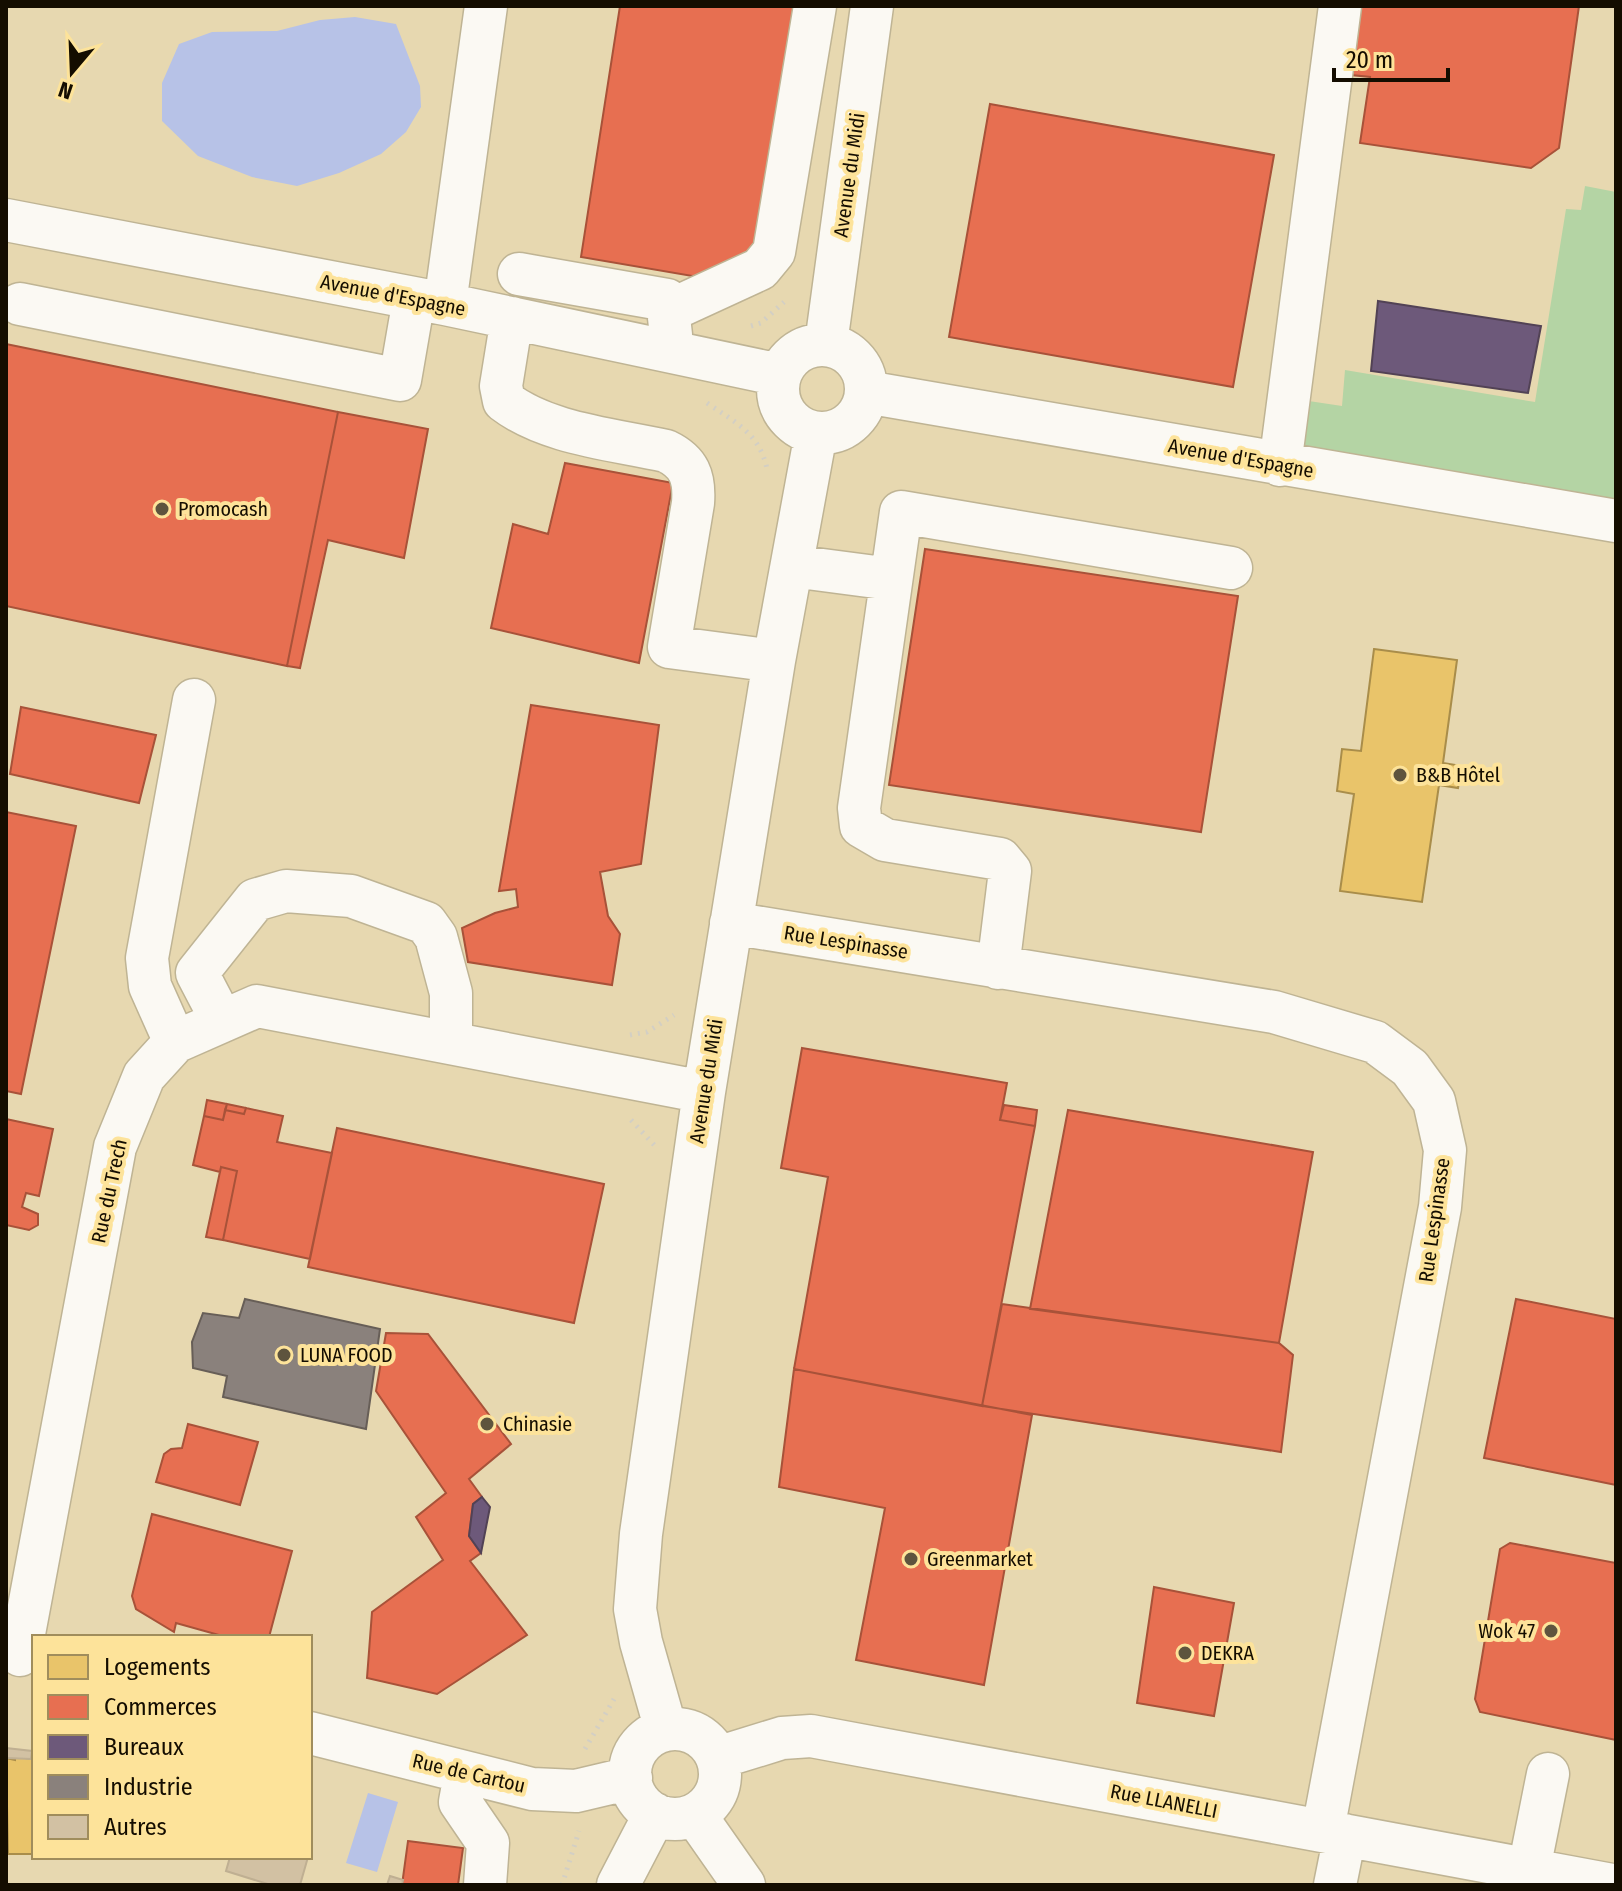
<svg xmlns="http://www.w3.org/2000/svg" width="1622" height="1891" font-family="'Fira Sans Condensed',sans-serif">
  <rect width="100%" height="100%" fill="#e7d8b0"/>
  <path fill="#b4d4a4" d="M 1585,186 L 1616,192 L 1616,504 L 1306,450 L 1299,429 L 1302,400 L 1342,406 L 1345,370 L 1535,402 L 1566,209 L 1581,210 Z"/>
  <path fill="#b7c2e7" d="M 355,17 L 396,24 L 420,86 L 421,107 L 406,132 L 381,154 L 339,173 L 297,186 L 252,177 L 198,156 L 162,121 L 162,83 L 179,44 L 212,32 L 277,31 L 320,20 Z
    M 368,1793 L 398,1802 L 377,1872 L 346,1863 Z"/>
  <path fill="#e9c46a" stroke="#a98d4a" stroke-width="2" d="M 1374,649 L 1457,660 L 1443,763 L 1462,766 L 1458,788 L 1439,785 L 1422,902 L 1340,891 L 1354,794 L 1337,791 L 1342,749 L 1361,751 Z
    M 15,1757 L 34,1759 L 34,1854 L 8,1854 L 6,1758 L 15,1760 Z"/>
  <path fill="#e76f51" stroke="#a85239" stroke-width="2" d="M 620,6 L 800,6 L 768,244 L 704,278 L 581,257 Z
    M 1351,6 L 1579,6 L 1559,148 L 1531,168 L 1360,143 L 1370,77 L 1341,74 Z
    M 990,104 L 1274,155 L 1233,387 L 949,337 Z
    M 6,344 L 338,412 L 287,666 L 6,606 Z
    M 338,412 L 428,429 L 404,558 L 328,540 L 300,668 L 287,666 Z
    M 565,463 L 673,483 L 639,663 L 491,628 L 513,524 L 548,534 Z
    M 925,549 L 1238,596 L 1201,832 L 889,785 Z
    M 531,705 L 659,725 L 641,864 L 600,872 L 608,916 L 620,934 L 612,985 L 468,962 L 462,928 L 495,913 L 518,907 L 516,889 L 499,891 Z
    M 21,707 L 156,735 L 139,803 L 10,774 Z
    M 6,812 L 76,826 L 21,1094 L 6,1091 Z
    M 802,1048 L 1007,1083 L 1000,1120 L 1035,1126 L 982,1406 L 794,1369 L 828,1177 L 781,1168 Z
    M 207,1100 L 227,1104 L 223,1120 L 204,1116 Z
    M 227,1104 L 246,1108 L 244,1114 L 225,1110 Z
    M 1004,1105 L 1037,1110 L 1035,1126 L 1000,1120 Z
    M 246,1108 L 283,1116 L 277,1142 L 332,1153 L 310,1259 L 223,1240 L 237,1171 L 221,1167 L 220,1172 L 193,1165 L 204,1116 L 223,1120 L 225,1110 L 244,1114 Z
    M 1068,1110 L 1313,1152 L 1279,1343 L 1030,1309 Z
    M 6,1119 L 53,1129 L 39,1196 L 26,1193 L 22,1207 L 38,1214 L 38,1225 L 29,1230 L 6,1225 Z
    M 337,1128 L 604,1184 L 574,1323 L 308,1267 Z
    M 221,1167 L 237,1171 L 223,1240 L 206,1237 Z
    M 1516,1299 L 1616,1319 L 1616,1485 L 1484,1458 Z
    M 1002,1304 L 1279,1343 L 1293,1355 L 1281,1452 L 982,1406 Z
    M 386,1333 L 428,1334 L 511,1444 L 469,1479 L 482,1497 L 473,1504 L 469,1536 L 481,1553 L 470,1561 L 527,1635 L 437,1694 L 367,1678 L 372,1612 L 443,1560 L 416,1517 L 446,1493 L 376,1391 Z
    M 794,1369 L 1032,1415 L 984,1685 L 856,1660 L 885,1508 L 779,1487 Z
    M 188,1424 L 258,1442 L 240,1505 L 156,1482 L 164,1454 L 171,1449 L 182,1448 Z
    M 152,1514 L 292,1551 L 269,1637 L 226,1637 L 176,1623 L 174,1632 L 136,1609 L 132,1596 Z
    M 1510,1543 L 1616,1563 L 1616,1740 L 1480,1712 L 1475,1699 L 1500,1549 Z
    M 1154,1587 L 1234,1603 L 1214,1716 L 1137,1703 Z
    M 408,1841 L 463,1848 L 458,1885 L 402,1885 Z"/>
  <path fill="#6d597a" stroke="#524255" stroke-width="2" d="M 1378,301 L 1541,326 L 1528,393 L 1371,371 Z
    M 482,1497 L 490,1507 L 481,1553 L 469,1536 L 473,1504 Z"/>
  <path fill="#8a817c" stroke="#675e57" stroke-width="2" d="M 245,1299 L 380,1329 L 366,1429 L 223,1397 L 227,1376 L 193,1368 L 192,1342 L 203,1313 L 239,1318 Z"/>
  <path fill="#d2c1a3" stroke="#bfaf92" stroke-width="2" d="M 6,1748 L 32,1751 L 31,1759 L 6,1758 Z
    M 230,1857 L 308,1857 L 300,1885 L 271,1885 L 226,1871 Z
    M 390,1876 L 403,1880 L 402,1885 L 387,1885 Z"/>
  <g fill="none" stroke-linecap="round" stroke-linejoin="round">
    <defs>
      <path id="minor" d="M 6,220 L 445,304 L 780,375
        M 519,274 L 667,300 L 671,335
        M 20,304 L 400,380 L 414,299
        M 445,304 L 486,6
        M 671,310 L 760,269 L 774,252 L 815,6
        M 512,318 L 501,386 L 504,401 C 547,434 613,439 666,451 C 689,462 695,477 693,503 L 669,647 L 774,661
        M 826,344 L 872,6
        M778 389a44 44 0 1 1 88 0a44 44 0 1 1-88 0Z
        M 866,392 L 1616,521
        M 1280,465 L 1340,6
        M 792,566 L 891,579
        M 731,923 L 1274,1012 L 1375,1042 L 1410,1068 L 1434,1101 L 1445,1150 L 1440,1207 L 1323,1830
        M 998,968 L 1010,871 L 1000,859 L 885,840 L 861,826 L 859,808 L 901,512 L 1231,568
        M 221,1019 L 197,973 L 255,900 L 286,891 L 351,896 L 426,923 L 436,937 L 451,993 L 451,1041
        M 175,1042 L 150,986 L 147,958 L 194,700
        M 20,1655 L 115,1147 L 144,1076 L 175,1042 L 257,1006 L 704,1092
        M630 1774a45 45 0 1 1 90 0a45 45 0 1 1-90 0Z
        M 666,1730 L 641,1642 L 635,1609 L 641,1534 L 704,1092 L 774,661 L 816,433
        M 310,1733 L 532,1789 L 576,1791 L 631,1778
        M 717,1758 L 782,1738 L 811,1736 L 1612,1885
        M 465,1774 L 460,1802 L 488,1843 L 485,1885
        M 695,1815 L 744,1885
        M 1529,1869 L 1548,1774
        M 618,1885 L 655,1814
        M 1335,1885 L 1345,1835"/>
    </defs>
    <use href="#minor" stroke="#bfb494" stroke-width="45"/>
    <path stroke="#d3cfc4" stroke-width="5" stroke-dasharray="2 6" stroke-linecap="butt" d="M 751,326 L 761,323 L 784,302
      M 707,403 C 735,422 760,434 767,469
      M 630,1035 L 647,1032 L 674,1015
      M 631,1120 L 657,1148
      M 585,1749 L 614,1699
      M 562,1885 L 579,1831"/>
    <use href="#minor" stroke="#fbf9f3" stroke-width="42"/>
  </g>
  <g fill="#5e543e" stroke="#fde39a" stroke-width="3">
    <circle cx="162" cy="509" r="8"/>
    <circle cx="1400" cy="775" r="8"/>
    <circle cx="284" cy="1355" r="8"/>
    <circle cx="487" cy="1424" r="8"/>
    <circle cx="911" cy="1559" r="8"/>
    <circle cx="1551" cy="1631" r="8"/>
    <circle cx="1185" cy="1653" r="8"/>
  </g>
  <g text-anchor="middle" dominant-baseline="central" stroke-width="8" stroke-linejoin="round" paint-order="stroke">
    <g font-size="20" fill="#140d00" stroke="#fde39a">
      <text transform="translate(849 175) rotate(-82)">Avenue du Midi</text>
      <text transform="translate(393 295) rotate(11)">Avenue d'Espagne</text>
      <text transform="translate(1241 458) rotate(10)">Avenue d'Espagne</text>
      <text transform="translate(846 942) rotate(9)">Rue Lespinasse</text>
      <text transform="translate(706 1081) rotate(-81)">Avenue du Midi</text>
      <text transform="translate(109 1191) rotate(-78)">Rue du Trech</text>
      <text transform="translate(1434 1220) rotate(-82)">Rue Lespinasse</text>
      <text transform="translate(469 1773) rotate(13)">Rue de Cartou</text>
      <text transform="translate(1164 1801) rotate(11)">Rue LLANELLI</text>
    </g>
    <g font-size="20" fill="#140d00" stroke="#fde39a" text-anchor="start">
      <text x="178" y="509">Promocash</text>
      <text x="1416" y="775">B&amp;B Hôtel</text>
      <text x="300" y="1355">LUNA FOOD</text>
      <text x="503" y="1424">Chinasie</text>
      <text x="927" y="1559">Greenmarket</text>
      <text x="1535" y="1631" text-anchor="end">Wok 47</text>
      <text x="1201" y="1653">DEKRA</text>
    </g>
  </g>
  <rect width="1622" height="1891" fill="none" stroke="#140d00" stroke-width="16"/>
  <rect x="32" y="1635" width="280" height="224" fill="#fde39a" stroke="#a08d5c" stroke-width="2"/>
  <rect x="48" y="1655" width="40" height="24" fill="#e9c46a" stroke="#a08d5c" stroke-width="2"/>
  <text x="104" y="1675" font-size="24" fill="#140d00">Logements</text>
  <rect x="48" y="1695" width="40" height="24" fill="#e76f51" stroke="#a08d5c" stroke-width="2"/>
  <text x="104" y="1715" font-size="24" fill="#140d00">Commerces</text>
  <rect x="48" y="1735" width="40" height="24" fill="#6d597a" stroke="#a08d5c" stroke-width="2"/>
  <text x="104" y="1755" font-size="24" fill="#140d00">Bureaux</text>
  <rect x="48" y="1775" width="40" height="24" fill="#8a817c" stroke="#a08d5c" stroke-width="2"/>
  <text x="104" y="1795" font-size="24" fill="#140d00">Industrie</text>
  <rect x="48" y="1815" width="40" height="24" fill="#d2c1a3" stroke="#a08d5c" stroke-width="2"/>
  <text x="104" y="1835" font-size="24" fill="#140d00">Autres</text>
  <g transform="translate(72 72) rotate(199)" stroke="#fde39a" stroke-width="6" paint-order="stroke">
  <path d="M0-6L14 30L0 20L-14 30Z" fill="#140d00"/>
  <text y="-12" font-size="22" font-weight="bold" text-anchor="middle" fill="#140d00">N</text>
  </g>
  <path d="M1334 68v12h114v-12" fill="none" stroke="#140d00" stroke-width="4"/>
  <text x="1346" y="68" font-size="24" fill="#140d00" stroke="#fde39a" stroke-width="6" paint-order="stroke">20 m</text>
</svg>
